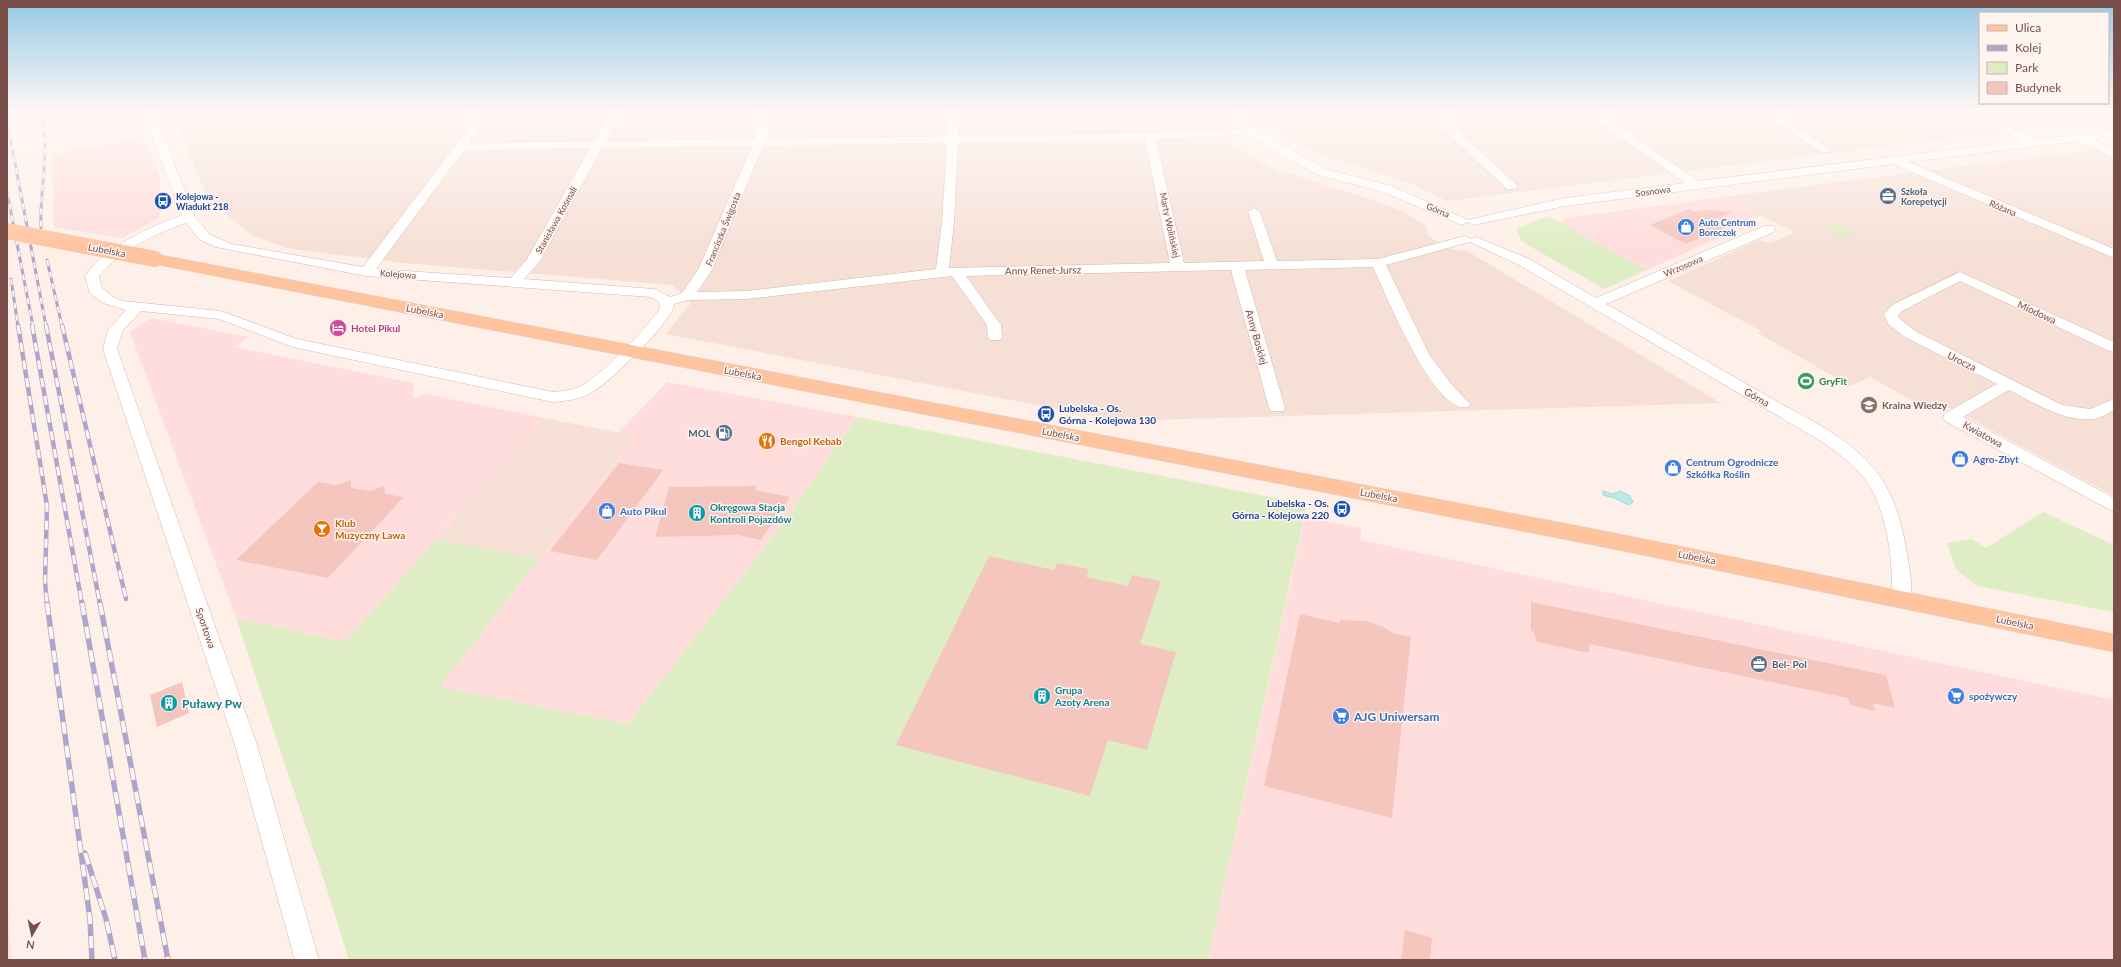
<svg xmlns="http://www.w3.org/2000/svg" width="2121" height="967" font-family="Lato,sans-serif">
  <rect width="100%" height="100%" fill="#fef0e8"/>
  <path fill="#f6e0d6" d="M 172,113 L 1180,113 L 1278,172 L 1285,172 L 1383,203 L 1407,214 L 1426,225 L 1428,236 L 1450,249 L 1467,251 L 1721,403 L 1120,421 L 666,334 L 691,303 L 672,285 L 403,263 L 286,248 L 251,235 L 208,199 Z
    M 1242,113 L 2114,113 L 2114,118 L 1447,201 L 1414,185 L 1317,154 Z
    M 2114,147 L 2114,496 L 1943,404 L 1931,411 L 1870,377 L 1850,386 L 1758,333 L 1761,331 L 1668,281 L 1759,240 L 1771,243 L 1795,232 L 1722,197 Z
    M 544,418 L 635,436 L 539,559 L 436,540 Z"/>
  <path fill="#fedddc" d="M 143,137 L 160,178 L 160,217 L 123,238 L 54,227 L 52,155 Z
    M 1722,197 L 1759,215 L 1736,225 L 1736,230 L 1647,270 L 1559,222 L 1573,217 Z
    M 151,318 L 248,337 L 234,347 L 414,383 L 413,398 L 425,394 L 544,418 L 345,642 L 236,618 L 130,332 Z
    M 667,382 L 857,417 L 781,526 L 628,724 L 439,687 L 635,436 L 618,433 Z
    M 1305,517 L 1361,528 L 1360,540 L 2114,700 L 2114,960 L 1208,960 Z
    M 7,892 L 11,960 L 7,960 Z"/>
  <path fill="#dfedc5" d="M 1547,216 L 1559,222 L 1647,270 L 1604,289 L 1521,241 L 1517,231 L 1518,228 Z
    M 1834,224 L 1841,225 L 1854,231 L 1854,234 C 1846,239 1833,236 1827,228 L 1828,225 Z
    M 857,417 L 1307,504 L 1208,960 L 349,960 L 324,880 L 236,618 L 345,642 L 436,540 L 539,559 L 440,687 L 628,724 L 781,526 Z
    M 2043,512 L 2114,545 L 2114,612 L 1977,586 L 1956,569 L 1947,543 L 1972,539 L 1986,548 Z"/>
  <path fill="#bbe9e4" stroke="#a0dcd6" d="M 1603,491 L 1612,494 L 1620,491 L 1630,496 L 1633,502 L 1629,505 L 1614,498 L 1603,495 Z"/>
  <path fill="#f5c6be" d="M 1689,209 L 1695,212 L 1705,210 L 1733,212 L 1710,222 L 1723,228 L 1686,244 L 1650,225 Z
    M 619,463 L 663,470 L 597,560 L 550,551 Z
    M 351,480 L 351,488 L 371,491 L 384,486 L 385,494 L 404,497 L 328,578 L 236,560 L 318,482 L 336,485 Z
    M 756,486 L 755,490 L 790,497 L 761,540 L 738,535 L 655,537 L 669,487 Z
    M 989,556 L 1054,570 L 1057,563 L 1089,569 L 1086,577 L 1128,586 L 1132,575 L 1161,581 L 1140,644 L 1176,652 L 1147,750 L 1108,740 L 1090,796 L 896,745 Z
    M 1531,602 L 1886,675 L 1895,708 L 1873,703 L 1875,711 L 1850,705 L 1848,698 L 1589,644 L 1589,653 L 1537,642 L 1533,631 L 1531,631 Z
    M 1300,614 L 1340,623 L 1340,620 L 1367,621 L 1381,626 L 1395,634 L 1411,637 L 1392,818 L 1264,786 Z
    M 182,682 L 189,713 L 157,727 L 150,695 Z
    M 1405,930 L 1432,938 L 1430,960 L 1401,960 Z"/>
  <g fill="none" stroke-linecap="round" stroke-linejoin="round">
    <defs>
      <path id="minor" d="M 143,113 L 154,113 L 195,217 L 209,234 L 231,244 L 363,267 L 480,113 L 491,113 L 469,143 L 594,141 L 610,113 L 621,113 L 606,141 L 754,139 L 762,113 L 773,113 L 766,139 L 947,136 L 948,113 L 960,113 L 958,136 L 1150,133 L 1236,129 L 1212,113 L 1225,113 L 1326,169 L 1391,186 L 1468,220 L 1565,198 L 1685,183 L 1586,113 L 1599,113 L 1699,181 L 2020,141 L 1973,113 L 1986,113 L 2034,140 L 2114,130 L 2114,136 L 2093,139 L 2114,149 L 2114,158 L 2079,141 L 1908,162 L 2114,249 L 2114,258 L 1893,164 L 1565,206 L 1473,225 L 1468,222 L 1462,225 L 1383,192 L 1318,175 L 1246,135 L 1156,139 L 1184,263 L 1264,261 L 1248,212 L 1254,208 L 1260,212 L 1277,261 L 1378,259 L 1465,236 L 1471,239 L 1476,237 L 1529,259 L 1596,298 L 1764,226 L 1774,226 L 1775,229 L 1774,232 L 1606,304 C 1661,335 1715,366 1769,397 C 1804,417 1844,435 1871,465 C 1893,490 1902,522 1907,554 C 1909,568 1915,591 1908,604 L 1901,606 L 1894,604 L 1892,599 C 1893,562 1888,513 1867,482 C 1855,465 1838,453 1821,441 L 1519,265 L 1470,242 L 1386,265 L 1430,356 L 1453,386 L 1470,404 L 1468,407 C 1435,416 1385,293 1373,267 L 1245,270 L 1285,408 L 1283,411 L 1271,411 L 1269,408 L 1231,270 L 966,276 L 1001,325 L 1002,337 L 1000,340 L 990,340 L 988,337 L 987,325 L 952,276 L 747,299 L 688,300 L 674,304 C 675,319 609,383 594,391 C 582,399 567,401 553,402 L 293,347 L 219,319 L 141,311 L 123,330 L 117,349 L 257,745 L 319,960 L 295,960 L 235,745 L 103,349 L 108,330 L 126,310 L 103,303 L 90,293 L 85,276 C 107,245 148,228 182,215 ZM 1145,140 L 1170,263 L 949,268 L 954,222 L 958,143 ZM 947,143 L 942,222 L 936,269 L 747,291 L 697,292 L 712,270 L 763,146 ZM 752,146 L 698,270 L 682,293 L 670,297 L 654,289 L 524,279 L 540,261 L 602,148 ZM 590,148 L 527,259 L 511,278 L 376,269 L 464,150 ZM 186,223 L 200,240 L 216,247 L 366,276 L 651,297 L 659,302 L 660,308 C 647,329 604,372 583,385 C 574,390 563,391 553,392 L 297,339 L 221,311 L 123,301 L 113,297 L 102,288 L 99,276 C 120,250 155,234 186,223 Z
        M 1426,113 L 1438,113 L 1515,183 L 1517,186 L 1515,189 L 1507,189 Z
        M 1763,113 L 1776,113 L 1831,150 L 1829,152 L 1821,152 Z
        M 1960,272 L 2114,342 L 2114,352 L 2109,351 L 1960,281 L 1902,311 L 1898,315 L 1900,319 L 1915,331 L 2062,405 L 2090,409 L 2114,399 L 2114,410 C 2108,413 2101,418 2094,419 C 2065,423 2033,402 2009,390 L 1963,417 L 2114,498 L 2114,512 L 1945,421 L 1943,417 L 1945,413 L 1997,384 L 1905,337 L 1888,324 L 1884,314 L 1892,305 Z"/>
      <path id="major" d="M 155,254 L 1599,530 L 2114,634 L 2114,652 L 1599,546 L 149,263 L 147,259 L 149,255 Z"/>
    </defs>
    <use href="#minor" stroke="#d4b6af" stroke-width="1"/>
    <use href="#major" stroke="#dacecc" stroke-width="1"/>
    <use href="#minor" fill="#fff" fill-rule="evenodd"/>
    <use href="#major" fill="#ffc39e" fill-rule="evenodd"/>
    <defs>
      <path id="rail-far2" d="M 41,113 C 51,151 39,189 41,228
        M 7,121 L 46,326
        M 7,192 L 33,326
        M 47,260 L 62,326
        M 11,279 L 18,326"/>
      <path id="rail-far1" d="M 18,325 L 47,506 L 45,582 L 47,604
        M 32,325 L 82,604
        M 46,325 L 100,604
        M 62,325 L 126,599"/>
      <path id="rail" d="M 47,603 L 90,919 L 92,960
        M 82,603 L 145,960
        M 100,603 L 168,960
        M 85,853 L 106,919 L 115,960"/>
    </defs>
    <use href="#rail-far2" stroke="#afa4ca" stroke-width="3"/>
    <use href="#rail-far1" stroke="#afa4ca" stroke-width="4.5"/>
    <use href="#rail" stroke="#afa4ca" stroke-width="5.5"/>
    <use href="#rail-far2" stroke="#fff5f0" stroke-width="2" stroke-dasharray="6" stroke-linecap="butt"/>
    <use href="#rail-far1" stroke="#fff5f0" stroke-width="3" stroke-dasharray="9" stroke-linecap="butt"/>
    <use href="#rail" stroke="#fff5f0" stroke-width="4" stroke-dasharray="12" stroke-linecap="butt"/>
    <defs>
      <path id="major-bridge" d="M 7,231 L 155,259"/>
    </defs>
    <use href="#major-bridge" stroke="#dacecc" stroke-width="16" stroke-linecap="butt"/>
    <use href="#major-bridge" stroke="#ffc39e" stroke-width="16"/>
  </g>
  <linearGradient id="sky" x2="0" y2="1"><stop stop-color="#96c9e6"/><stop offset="0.45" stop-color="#fff8f5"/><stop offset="1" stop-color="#fff8f5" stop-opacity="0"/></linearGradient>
  <rect width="2121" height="249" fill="url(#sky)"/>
  <defs>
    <symbol id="office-disc" viewBox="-11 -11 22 22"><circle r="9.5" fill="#5c6f8a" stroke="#fff5f0"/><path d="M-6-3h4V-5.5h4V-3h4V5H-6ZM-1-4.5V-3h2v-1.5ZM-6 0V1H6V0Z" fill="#fff"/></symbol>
    <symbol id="bus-disc" viewBox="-11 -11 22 22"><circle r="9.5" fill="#1a4fb4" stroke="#fff5f0"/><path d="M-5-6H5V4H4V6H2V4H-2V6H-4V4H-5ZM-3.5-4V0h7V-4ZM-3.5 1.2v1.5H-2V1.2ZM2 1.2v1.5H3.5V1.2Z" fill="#fff"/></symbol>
    <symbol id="shop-disc" viewBox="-11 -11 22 22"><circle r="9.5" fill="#3f7fe0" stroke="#fff5f0"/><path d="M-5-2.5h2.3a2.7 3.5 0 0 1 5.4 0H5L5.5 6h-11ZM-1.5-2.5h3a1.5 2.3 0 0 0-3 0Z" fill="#fff"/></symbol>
    <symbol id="hotel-disc" viewBox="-11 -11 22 22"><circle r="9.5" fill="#d1479c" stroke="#fff5f0"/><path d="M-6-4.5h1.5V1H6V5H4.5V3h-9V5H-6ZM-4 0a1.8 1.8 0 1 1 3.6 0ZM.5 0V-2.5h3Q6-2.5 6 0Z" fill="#fff"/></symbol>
    <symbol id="stadium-disc" viewBox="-11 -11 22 22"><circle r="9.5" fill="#2e9e5b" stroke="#fff5f0"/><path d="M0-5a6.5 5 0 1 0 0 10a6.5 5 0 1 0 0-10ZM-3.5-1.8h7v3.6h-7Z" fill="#fff"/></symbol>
    <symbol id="school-disc" viewBox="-11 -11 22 22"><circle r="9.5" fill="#8d6e63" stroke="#fff5f0"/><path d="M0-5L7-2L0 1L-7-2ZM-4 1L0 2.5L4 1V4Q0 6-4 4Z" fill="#fff"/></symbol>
    <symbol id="fuel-disc" viewBox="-11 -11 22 22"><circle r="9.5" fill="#5c6f8a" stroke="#fff5f0"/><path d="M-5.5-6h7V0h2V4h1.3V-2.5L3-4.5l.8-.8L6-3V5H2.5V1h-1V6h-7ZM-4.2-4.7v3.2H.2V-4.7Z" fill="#fff"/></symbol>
    <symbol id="restaurant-disc" viewBox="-11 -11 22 22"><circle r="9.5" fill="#e8710a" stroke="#fff5f0"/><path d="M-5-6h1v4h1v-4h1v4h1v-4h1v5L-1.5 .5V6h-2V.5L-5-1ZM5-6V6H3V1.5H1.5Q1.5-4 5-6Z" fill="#fff"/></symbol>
    <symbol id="building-disc" viewBox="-11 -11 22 22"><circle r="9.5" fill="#0f9aa8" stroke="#fff5f0"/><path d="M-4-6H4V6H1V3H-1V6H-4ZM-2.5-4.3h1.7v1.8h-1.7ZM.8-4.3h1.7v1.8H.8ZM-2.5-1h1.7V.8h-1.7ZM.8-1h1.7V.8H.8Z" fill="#fff"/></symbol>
    <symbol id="bar-disc" viewBox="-11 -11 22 22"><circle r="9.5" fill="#e8710a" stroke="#fff5f0"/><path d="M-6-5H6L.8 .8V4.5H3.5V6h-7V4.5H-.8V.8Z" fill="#fff"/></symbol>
    <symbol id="supermarket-disc" viewBox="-11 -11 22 22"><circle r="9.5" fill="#3f7fe0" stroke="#fff5f0"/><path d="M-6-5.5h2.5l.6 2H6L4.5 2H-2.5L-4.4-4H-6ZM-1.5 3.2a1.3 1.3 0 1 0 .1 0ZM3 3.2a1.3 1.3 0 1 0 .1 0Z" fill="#fff"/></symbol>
  </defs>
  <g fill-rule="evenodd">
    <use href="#office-disc" x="1878" y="186" width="20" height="20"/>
    <use href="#bus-disc" x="153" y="191" width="20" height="20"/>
    <use href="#shop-disc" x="1676" y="217" width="20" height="20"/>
    <use href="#hotel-disc" x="328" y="318" width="20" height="20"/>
    <use href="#stadium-disc" x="1796" y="371" width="20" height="20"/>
    <use href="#school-disc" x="1859" y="395" width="20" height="20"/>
    <use href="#bus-disc" x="1036" y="404" width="20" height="20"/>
    <use href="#fuel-disc" x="714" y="423" width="20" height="20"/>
    <use href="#restaurant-disc" x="757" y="431" width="20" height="20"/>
    <use href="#shop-disc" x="1950" y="449" width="20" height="20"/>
    <use href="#shop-disc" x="1663" y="458" width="20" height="20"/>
    <use href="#bus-disc" x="1332" y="499" width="20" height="20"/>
    <use href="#shop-disc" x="597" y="501" width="20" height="20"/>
    <use href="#building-disc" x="687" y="503" width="20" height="20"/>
    <use href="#bar-disc" x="312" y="519" width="20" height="20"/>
    <use href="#office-disc" x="1749" y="654" width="20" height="20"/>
    <use href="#building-disc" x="1032" y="686" width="20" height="20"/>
    <use href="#supermarket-disc" x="1946" y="686" width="20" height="20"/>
    <use href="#building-disc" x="159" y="693" width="20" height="20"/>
    <use href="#supermarket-disc" x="1331" y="706" width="20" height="20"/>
  </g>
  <g text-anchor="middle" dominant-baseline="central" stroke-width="3" stroke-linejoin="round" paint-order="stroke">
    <g font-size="9" fill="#7a4f4a" stroke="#fff5f0">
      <text transform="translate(1653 191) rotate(-7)">Sosnowa</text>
      <text transform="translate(2003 208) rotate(23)">Różana</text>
      <text transform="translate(1438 210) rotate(23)">Górna</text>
      <text transform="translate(556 220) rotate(-61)">Stanisława Kosmali</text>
      <text transform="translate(1170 225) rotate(78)">Marty Wolińskiej</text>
      <text transform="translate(723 229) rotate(-68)">Franciszka Świgosta</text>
      <text transform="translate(1683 266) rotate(-23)">Wrzosowa</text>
      <text transform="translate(398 274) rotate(4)">Kolejowa</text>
    </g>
    <g font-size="9" font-weight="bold" fill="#4e5e75" stroke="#fff5f0" text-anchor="start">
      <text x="1901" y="191">Szkoła<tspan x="1901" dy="10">Korepetycji</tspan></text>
    </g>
    <g font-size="9" font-weight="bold" fill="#164399" stroke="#fff5f0" text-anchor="start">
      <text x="176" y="196">Kolejowa -<tspan x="176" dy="10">Wiadukt 218</tspan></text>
    </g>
    <g font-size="9" font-weight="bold" fill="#366cbe" stroke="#fff5f0" text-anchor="start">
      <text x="1699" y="222">Auto Centrum<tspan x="1699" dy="10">Boreczek</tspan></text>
    </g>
    <g font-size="10" fill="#7a4f4a" stroke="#fff5f0">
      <text transform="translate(107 250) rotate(11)">Lubelska</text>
      <text transform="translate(1043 270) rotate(-1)">Anny Renet-Jursz</text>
      <text transform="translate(425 311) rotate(11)">Lubelska</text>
      <text transform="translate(2037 312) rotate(25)">Miodowa</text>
      <text transform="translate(1257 337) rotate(74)">Anny Boskiej</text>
      <text transform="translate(1962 361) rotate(27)">Urocza</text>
      <text transform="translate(743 373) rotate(11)">Lubelska</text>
      <text transform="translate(1757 397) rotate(30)">Górna</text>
      <text transform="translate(1061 434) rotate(11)">Lubelska</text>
      <text transform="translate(1983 434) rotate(29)">Kwiatowa</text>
      <text transform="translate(1379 495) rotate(11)">Lubelska</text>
      <text transform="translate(1697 557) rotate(11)">Lubelska</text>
      <text transform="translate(2015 622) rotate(12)">Lubelska</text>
      <text transform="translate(206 628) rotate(71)">Sportowa</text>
    </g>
    <g font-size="10" font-weight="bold" fill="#b23c85" stroke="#fff5f0" text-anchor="start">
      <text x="351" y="328">Hotel Pikul</text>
    </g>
    <g font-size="10" font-weight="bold" fill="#27864d" stroke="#fff5f0" text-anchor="start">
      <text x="1819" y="381">GryFit</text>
    </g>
    <g font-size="10" font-weight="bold" fill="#785e54" stroke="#fff5f0" text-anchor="start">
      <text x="1882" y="405">Kraina Wiedzy</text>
    </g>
    <g font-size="10" font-weight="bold" fill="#164399" stroke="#fff5f0" text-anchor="start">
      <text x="1059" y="408">Lubelska - Os.<tspan x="1059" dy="12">Górna - Kolejowa 130</tspan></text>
      <text x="1329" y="503" text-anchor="end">Lubelska - Os.<tspan x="1329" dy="12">Górna - Kolejowa 220</tspan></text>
    </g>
    <g font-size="10" font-weight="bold" fill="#4e5e75" stroke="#fff5f0" text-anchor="end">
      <text x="711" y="433">MOL</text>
      <text x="1772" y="664" text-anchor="start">Bel- Pol</text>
    </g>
    <g font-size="10" font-weight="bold" fill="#c56008" stroke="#fff5f0" text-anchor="start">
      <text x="780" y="441">Bengol Kebab</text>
      <text x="335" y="523">Klub<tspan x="335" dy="12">Muzyczny Lawa</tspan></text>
    </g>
    <g font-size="10" font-weight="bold" fill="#366cbe" stroke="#fff5f0" text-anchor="start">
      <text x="1973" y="459">Agro-Zbyt</text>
      <text x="1686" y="462">Centrum Ogrodnicze<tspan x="1686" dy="12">Szkółka Roślin</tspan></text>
      <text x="620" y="511">Auto Pikul</text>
      <text x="1969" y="696">spożywczy</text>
    </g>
    <g font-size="10" font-weight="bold" fill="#0d838f" stroke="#fff5f0" text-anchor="start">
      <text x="710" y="507">Okręgowa Stacja<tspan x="710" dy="12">Kontroli Pojazdów</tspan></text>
      <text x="1055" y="690">Grupa<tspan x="1055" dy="12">Azoty Arena</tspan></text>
    </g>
    <g font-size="12" font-weight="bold" fill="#0d838f" stroke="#fff5f0" text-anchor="start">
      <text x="182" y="703">Puławy Pw</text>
    </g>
    <g font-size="12" font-weight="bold" fill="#366cbe" stroke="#fff5f0" text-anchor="start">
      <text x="1354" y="716">AJG Uniwersam</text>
    </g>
  </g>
  <rect width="2121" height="967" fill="none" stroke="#7a4f4a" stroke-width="16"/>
  <rect x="1979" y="12" width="130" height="92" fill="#fff5f0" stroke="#cab3ae"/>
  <rect x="1987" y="25" width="20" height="6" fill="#ffc39e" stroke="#cab3ae"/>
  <text x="2015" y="32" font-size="12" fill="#7a4f4a">Ulica</text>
  <rect x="1987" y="45" width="20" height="6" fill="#afa4ca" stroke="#cab3ae"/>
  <text x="2015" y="52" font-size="12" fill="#7a4f4a">Kolej</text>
  <rect x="1987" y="62" width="20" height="12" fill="#dfedc5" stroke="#cab3ae"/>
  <text x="2015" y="72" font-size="12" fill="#7a4f4a">Park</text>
  <rect x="1987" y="82" width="20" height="12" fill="#f5c6be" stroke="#cab3ae"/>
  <text x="2015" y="92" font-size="12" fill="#7a4f4a">Budynek</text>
  <g transform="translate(32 935) rotate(189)" stroke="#fff5f0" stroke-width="3" paint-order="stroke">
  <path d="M0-3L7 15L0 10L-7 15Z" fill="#7a4f4a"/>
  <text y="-6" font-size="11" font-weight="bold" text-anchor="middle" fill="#7a4f4a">N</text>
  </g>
</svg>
